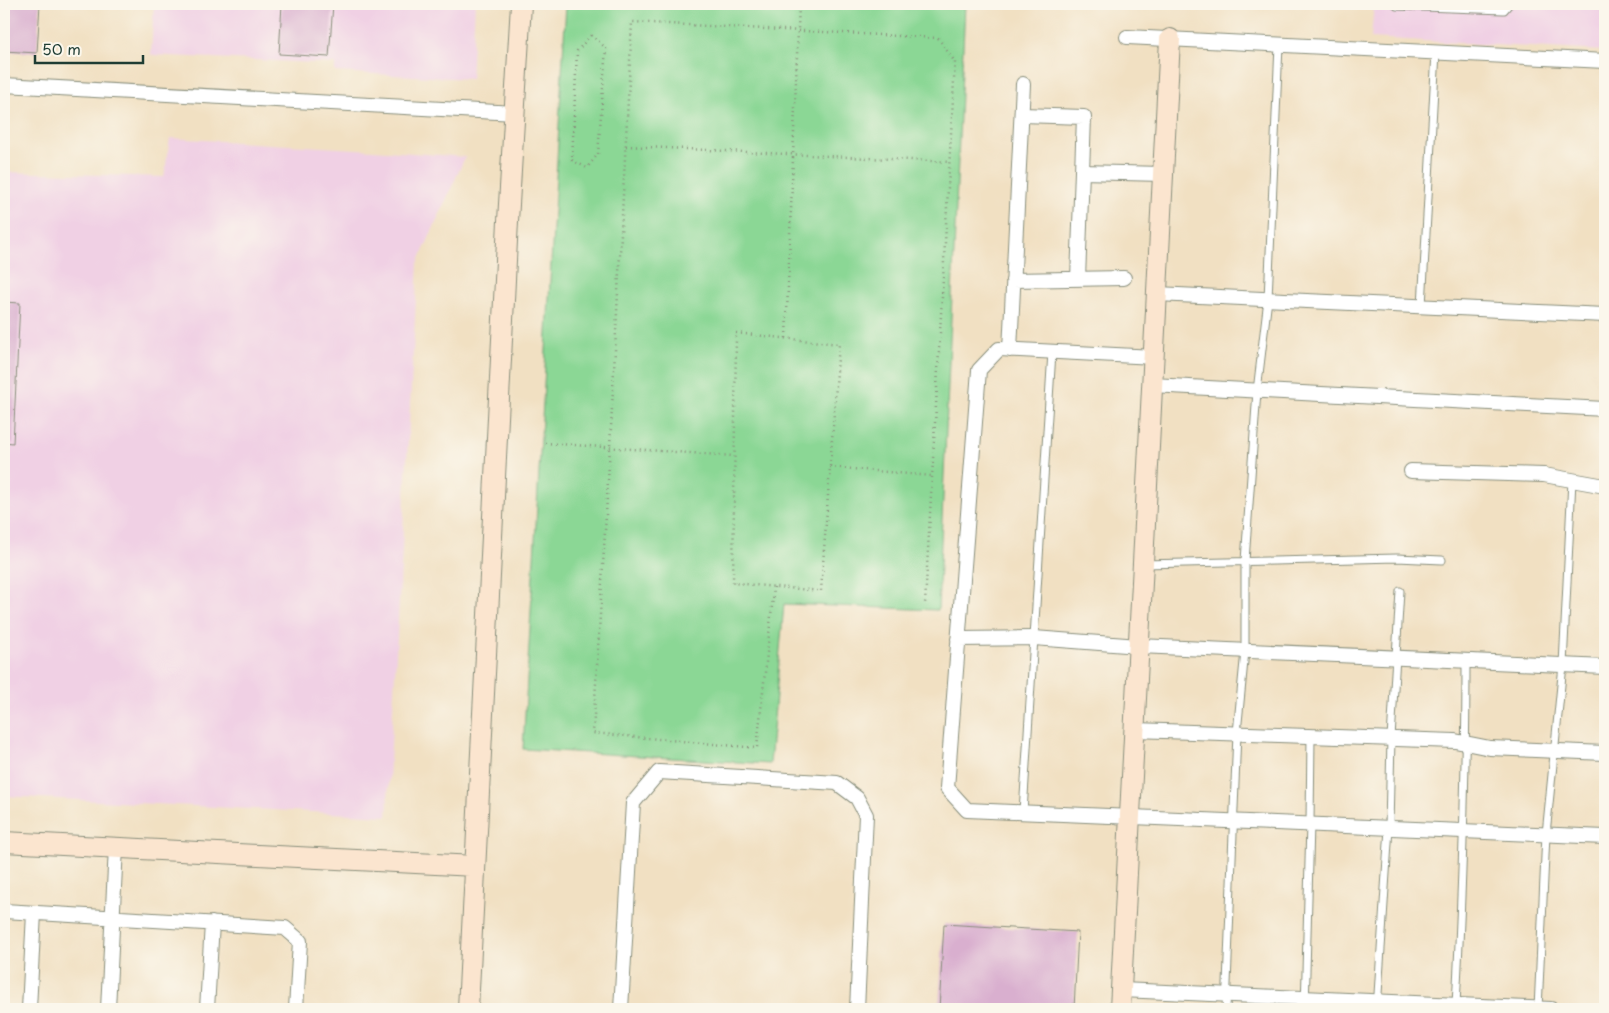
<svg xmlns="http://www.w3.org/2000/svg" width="1609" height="1013" font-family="'Playpen Sans',sans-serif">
  <rect width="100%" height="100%" fill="#fbf7ec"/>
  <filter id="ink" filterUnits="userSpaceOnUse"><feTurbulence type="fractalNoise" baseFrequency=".02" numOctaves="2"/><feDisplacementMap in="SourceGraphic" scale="10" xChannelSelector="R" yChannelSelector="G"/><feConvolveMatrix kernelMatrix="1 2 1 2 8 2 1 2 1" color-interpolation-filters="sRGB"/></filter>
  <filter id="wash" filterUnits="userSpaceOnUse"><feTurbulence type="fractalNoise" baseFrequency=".0096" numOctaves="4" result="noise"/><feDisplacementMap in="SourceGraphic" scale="20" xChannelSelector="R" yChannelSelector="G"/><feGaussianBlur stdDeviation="1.12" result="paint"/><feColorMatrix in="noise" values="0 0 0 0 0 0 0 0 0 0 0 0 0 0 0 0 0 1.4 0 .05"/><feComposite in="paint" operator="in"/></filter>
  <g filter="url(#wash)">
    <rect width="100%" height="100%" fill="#f1e0c2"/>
    <path fill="#f0d0e4" d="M 154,4 L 475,4 L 471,79 L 335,72 L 335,64 L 151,55 Z
      M 1374,4 L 1605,4 L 1605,51 L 1371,38 Z
      M 170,138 L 373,150 L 465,157 L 418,263 L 387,816 L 4,796 L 4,172 L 164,177 Z"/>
    <path fill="#8bd795" stroke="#558a64" d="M 566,4 L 965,4 L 938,610 L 784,604 L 770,764 L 523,749 Z"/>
    <g id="blocks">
      <path fill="#d9afcf" d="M 4,4 L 40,4 L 37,53 L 4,51 Z
        M 282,4 L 333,4 L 329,57 L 279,54 Z
        M 4,302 L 20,303 L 13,443 L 4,442 Z
        M 944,924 L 1078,932 L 1074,1009 L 939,1009 Z"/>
    </g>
  </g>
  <g filter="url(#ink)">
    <use href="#blocks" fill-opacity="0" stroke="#888e7b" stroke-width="1"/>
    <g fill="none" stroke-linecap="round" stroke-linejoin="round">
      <defs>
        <path id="lane" d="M 1397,4 L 1397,6 L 1504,10 L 1509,4
          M 1422,306 L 1436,52
          M 1144,564 L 1397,558 L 1442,560
          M 1023,812 L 1052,352
          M 1456,1005 C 1462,891 1466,776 1466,661
          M 1226,1009 L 1237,733 L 1245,651 L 1245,561 L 1257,391 L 1268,299 L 1279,45
          M 1305,1009 L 1310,824 L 1311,736
          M 1377,1009 L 1389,828 L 1391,738 L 1400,591
          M 1538,1009 L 1546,834 L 1563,665 L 1572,480"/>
        <path id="street" d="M 1127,37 L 1605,61
          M 4,85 L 515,113
          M 1022,115 L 1084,117 L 1078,279
          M 1082,172 L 1163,174
          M 1013,280 L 1124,278
          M 1157,294 L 1605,315
          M 1010,350 L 1023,84
          M 1154,357 L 999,349 L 979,370 L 947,788 L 967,810 L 1605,837
          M 1152,385 L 1605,409
          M 1411,471 L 1544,475 L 1605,486
          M 958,639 L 1034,638 L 1139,646 L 1605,667
          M 1135,730 L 1455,741 L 1490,748 L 1605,753
          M 4,911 L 285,928 L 300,941 L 296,1009
          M 1121,990 L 1551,1009
          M 29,1009 L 34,913
          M 108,1009 L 116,847
          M 207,1009 L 212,923
          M 621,1009 L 633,803 L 659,772 L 837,783 L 857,798 L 866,815 L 857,1009"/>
        <path id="secondary" d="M 4,842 L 475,866
          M 468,1009 L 508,221 L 521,4
          M 1120,1009 L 1170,39"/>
      </defs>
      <use href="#lane" stroke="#888e7b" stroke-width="9"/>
      <use href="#street" stroke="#888e7b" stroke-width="16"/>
      <use href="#secondary" stroke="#888e7b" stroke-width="22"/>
      <path stroke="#888e7b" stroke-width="2.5" stroke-dasharray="1 4" stroke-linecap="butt" d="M 591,35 L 606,48 L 598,154 L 587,168 L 572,160 L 577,51 Z
        M 626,146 L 950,162
        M 736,333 L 839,344 L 821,591 L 733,583 Z
        M 786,338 L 799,4
        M 545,443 L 734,456
        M 830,467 L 932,476
        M 774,587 L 757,748 L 593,733 L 610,447 L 632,22 L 938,38 L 955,62 L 925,604"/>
      <use href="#lane" stroke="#fff" stroke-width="7"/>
      <use href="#street" stroke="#fff" stroke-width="14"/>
      <use href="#secondary" stroke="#fbe5cf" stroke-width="20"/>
    </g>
  </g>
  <rect width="1609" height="1013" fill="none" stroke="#fbf7ec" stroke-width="20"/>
  <path d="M35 55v8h108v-8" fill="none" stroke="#1f3d34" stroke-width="2.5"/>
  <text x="42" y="55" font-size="15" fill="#1f3d34" stroke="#fbf7ec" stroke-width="4" paint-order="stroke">50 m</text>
</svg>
